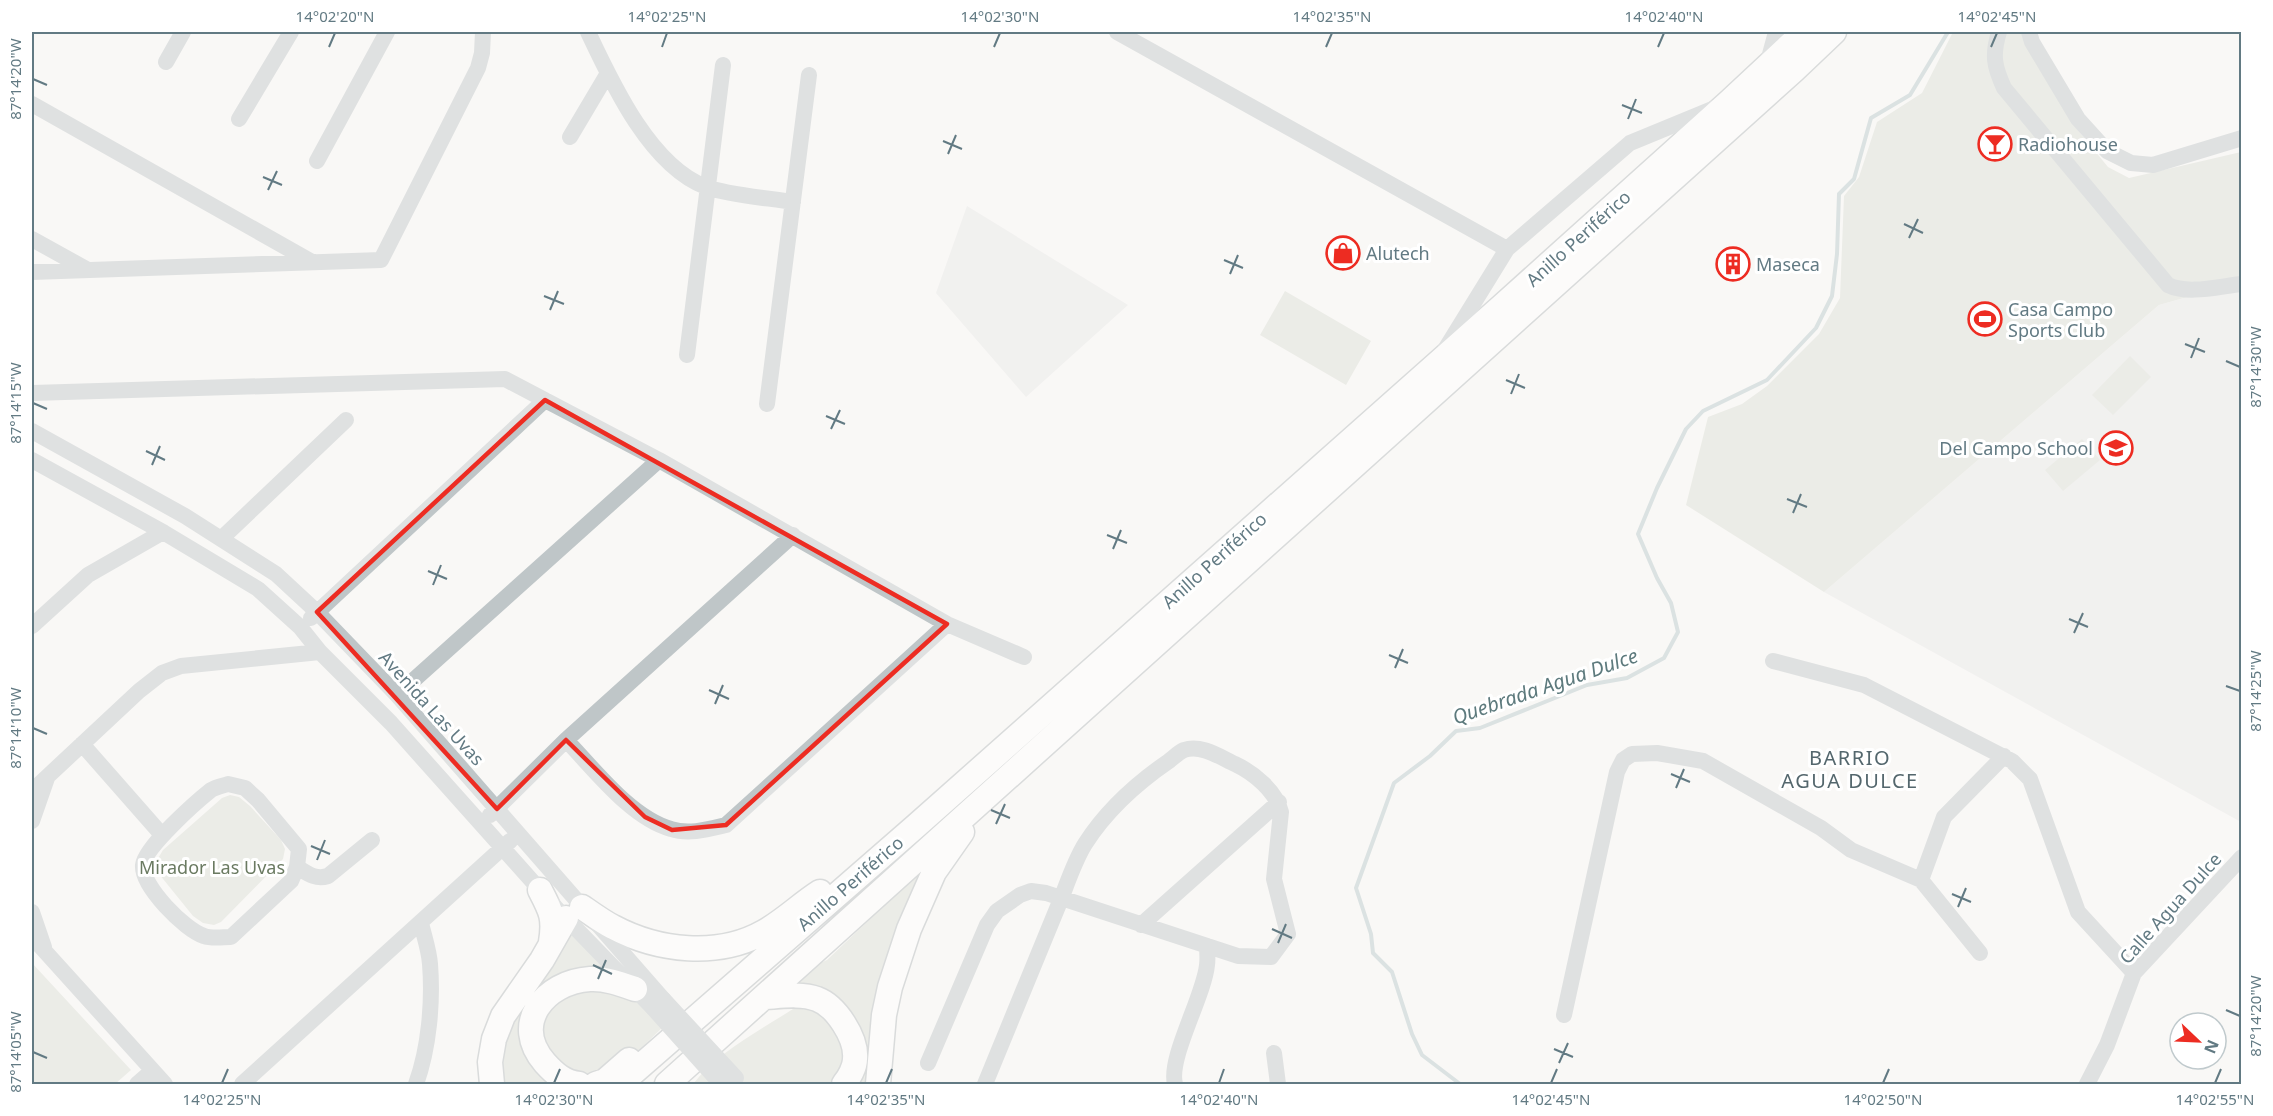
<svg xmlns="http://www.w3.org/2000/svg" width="2273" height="1116" font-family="'Noto Sans',sans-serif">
  <rect width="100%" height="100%" fill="#f9f8f6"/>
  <path fill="#e7e8e7" d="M 967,206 L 1128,305 L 1026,397 L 936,293 Z
    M 2241,291 L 2241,822 L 1824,592 L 2159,305 L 2191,296 Z"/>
  <path fill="#daded5" d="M 1953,32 L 2021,32 L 2072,123 L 2108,167 L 2129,178 L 2241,152 L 2241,291 L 2191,296 L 2159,305 L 1824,592 L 1686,505 L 1708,417 L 1742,404 L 1767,386 L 1819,334 L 1840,298 L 1844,196 L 1859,177 L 1877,122 L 1922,93 Z
    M 1285,291 L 1371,341 L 1346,385 L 1260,335 Z
    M 2130,356 L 2151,377 L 2113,415 L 2092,395 Z
    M 2082,439 L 2100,460 L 2063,491 L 2045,470 Z
    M 230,795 L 239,797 L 250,806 L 281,840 L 285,849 L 283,859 L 221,922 L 214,925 L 203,923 L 193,916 L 159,874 L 157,860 L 163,850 L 222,798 Z
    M 920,857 L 934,872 L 909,929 L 878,1084 L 693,1084 C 719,1051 761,1030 796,1007 L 786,978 L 827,960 L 887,903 L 899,876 Z
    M 566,918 L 667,1023 L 629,1060 L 596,1084 L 492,1084 L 490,1062 Z
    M 32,963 L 131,1070 L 115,1084 L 32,1084 Z"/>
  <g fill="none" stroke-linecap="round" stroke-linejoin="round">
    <path stroke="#b7c8ca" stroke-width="4" d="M 1460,1084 L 1422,1055 L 1412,1034 L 1392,972 L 1373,953 L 1371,934 L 1356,888 L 1394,783 L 1430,756 L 1456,731 L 1480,728 L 1587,685 L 1627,678 L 1664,658 L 1678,632 L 1671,603 L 1657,578 L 1638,534 L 1657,488 L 1686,429 L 1703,411 L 1767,380 L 1816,328 L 1832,296 L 1837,254 L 1839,194 L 1854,179 L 1871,118 L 1910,95 L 1948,32"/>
    <defs>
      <path id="highway" d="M 540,890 C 551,911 555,918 551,942
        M 582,907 C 592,914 603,922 613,927 C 658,951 718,958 764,932 C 784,921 801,904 820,892
        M 766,997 C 781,996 802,993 817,999 C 836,1006 857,1038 855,1059 C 855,1067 849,1078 844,1084
        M 492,1084 L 490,1062 L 494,1039 L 503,1016 L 542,960 L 566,918
        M 579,1084 C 564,1082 555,1074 545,1063 C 511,1024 544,982 590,979 C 605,978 621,984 635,989
        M 596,1084 L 605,1081 L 629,1060
        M 620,1084 L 916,826 L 1501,307 L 1729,102 L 1804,32
        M 667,1084 L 1794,70 L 1834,32
        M 878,1084 L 884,1015 L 890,987 L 909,929 L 934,872 L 962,832"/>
    </defs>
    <use href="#highway" stroke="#b2b9bb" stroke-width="27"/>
    <path stroke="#bfc6c8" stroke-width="16" d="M 588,32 C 612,83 650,166 706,187 C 728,195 768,198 793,202
      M 1117,32 L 1507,249
      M 1999,32 C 1992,55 1994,66 2004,88 L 2168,285 C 2188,295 2220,286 2242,284
      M 2029,32 L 2032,42 L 2078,119 L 2107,151 L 2131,163 L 2153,165 L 2242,138
      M 166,62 L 183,32
      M 1767,65 L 1776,32
      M 32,104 L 312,262
      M 239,119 L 291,32
      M 570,137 L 608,73
      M 317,161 L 387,32
      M 32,239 L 88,270
      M 32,272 L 381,260 L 478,68 L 482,53 L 483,32
      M 1446,348 L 1507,249 L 1630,143 L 1715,108
      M 687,355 L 723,65
      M 32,393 L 505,379 L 659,460 L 947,624 L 1024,657
      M 767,404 L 809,75
      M 32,431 L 185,516 L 276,574 L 317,612 L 397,695 L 663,999
      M 32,460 L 163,532 L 258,589 L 300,627 L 320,652 L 391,723 L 557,909 L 653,1008
      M 222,538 L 346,420
      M 311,618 L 545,400
      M 32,626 L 88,575 L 163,532
      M 1773,661 L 1864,685 L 2012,761 L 2030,779 L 2078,912 L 2134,973
      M 397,695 L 659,460
      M 566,740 C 594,769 631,818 671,829 C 689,835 709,829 726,825 L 947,624
      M 82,744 L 162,835
      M 228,784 L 245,788 L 258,800 L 299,849 L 297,867 L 291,881 L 231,937 C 223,937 212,939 204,936 C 185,930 141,886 143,865 C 145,847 196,802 211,790 C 216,787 222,786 228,784 Z
      M 32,791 L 139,691 L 162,673 L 181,666 L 320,652
      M 490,815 L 566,740 L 793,535
      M 32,821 L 47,778
      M 297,867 C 307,873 315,880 328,876 L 372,840
      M 1921,880 L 1944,817 L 2004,756
      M 32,912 L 44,947
      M 1141,925 L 1279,802
      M 32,937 L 165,1084
      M 1564,1015 L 1617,772 L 1623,760 L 1632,754 L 1657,753 L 1703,761 L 1821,828 L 1851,850 L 1921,880 L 1980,953
      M 1274,1053 L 1278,1084
      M 928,1063 L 987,925 L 997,911 L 1020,895 L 1031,891 L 1046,893 L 1238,956 L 1271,957 L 1288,934 L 1274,879 L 1281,812 C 1276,791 1254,773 1235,764 C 1220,757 1201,744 1184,750 C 1179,752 1173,758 1169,761 C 1137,783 1106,811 1085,844 C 1075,860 1068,881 1061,899 L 985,1084
      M 137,1084 L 152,1071
      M 242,1084 L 510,841
      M 416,1084 C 429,1048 433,1002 430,964 C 429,950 424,936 421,923
      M 1175,1084 C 1168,1058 1204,996 1207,965 C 1208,959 1207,952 1207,946
      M 2087,1084 L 2107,1045 L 2134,973 L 2242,857"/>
    <use href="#highway" stroke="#fff" stroke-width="24"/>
    <path stroke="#bfc6c8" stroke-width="16" d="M 663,999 L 736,1078
      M 653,1008 L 721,1084"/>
  </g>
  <path d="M0 0H2273V1116H0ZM 545,400 L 947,624 L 726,825 L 672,830 L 645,817 L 566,740 L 497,809 L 317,612 Z" fill="#f9f8f6" fill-opacity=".55" fill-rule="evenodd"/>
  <path fill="none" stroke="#ed2c22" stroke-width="4.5" stroke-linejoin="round" d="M 545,400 L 947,624 L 726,825 L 672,830 L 645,817 L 566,740 L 497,809 L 317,612 Z"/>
  <path fill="none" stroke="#627a83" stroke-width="2" d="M 329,47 L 335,33M 662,47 L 667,33M 994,47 L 1000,33M 1326,47 L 1332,33M 1658,47 L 1664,33M 1991,47 L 1997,33M 33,79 L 47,85M 1622,105 L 1642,113M 1628,119 L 1636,99M 943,141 L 962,149M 948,154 L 956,135M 263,177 L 282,185M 268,190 L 277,171M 1904,224 L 1923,233M 1909,238 L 1918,219M 1224,260 L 1243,268M 1230,274 L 1238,255M 544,296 L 564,304M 550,310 L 558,291M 2185,344 L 2205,352M 2191,358 L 2199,338M 2226,361 L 2240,367M 1506,380 L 1525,388M 1511,394 L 1519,374M 33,403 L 47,409M 826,416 L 845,424M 831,429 L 840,410M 146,451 L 165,460M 152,465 L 160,446M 1787,499 L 1807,507M 1793,513 L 1801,494M 1107,535 L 1127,543M 1113,549 L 1121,530M 428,571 L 447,579M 433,585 L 441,565M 2069,619 L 2088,627M 2074,633 L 2083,613M 1389,655 L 1408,663M 1395,668 L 1403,649M 2226,686 L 2240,691M 709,690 L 729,699M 715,704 L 723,685M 33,728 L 47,734M 1671,774 L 1690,782M 1676,788 L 1684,769M 991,810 L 1010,818M 996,824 L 1005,804M 311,846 L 330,854M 317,860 L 325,840M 1952,894 L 1971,902M 1958,907 L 1966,888M 1272,929 L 1292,938M 1278,943 L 1286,924M 593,965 L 612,974M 598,979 L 606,960M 2226,1010 L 2240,1016M 1554,1049 L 1573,1057M 33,1052 L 47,1058M 1559,1063 L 1568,1043M 222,1083 L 228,1069M 554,1083 L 560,1069M 886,1083 L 892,1069M 1219,1083 L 1224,1069M 1551,1083 L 1557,1069M 1883,1083 L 1889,1069M 2215,1083 L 2221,1069"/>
  <defs>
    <symbol id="bar-ring" viewBox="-11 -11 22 22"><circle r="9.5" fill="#fff" stroke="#ed2c22" stroke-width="1.5"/><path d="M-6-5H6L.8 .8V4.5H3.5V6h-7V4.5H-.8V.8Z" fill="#ed2c22"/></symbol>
    <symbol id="shop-ring" viewBox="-11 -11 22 22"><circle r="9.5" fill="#fff" stroke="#ed2c22" stroke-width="1.5"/><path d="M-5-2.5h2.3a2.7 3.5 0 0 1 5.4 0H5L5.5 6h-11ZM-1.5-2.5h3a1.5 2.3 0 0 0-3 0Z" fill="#ed2c22"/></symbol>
    <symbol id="building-ring" viewBox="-11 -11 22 22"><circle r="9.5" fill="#fff" stroke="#ed2c22" stroke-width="1.5"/><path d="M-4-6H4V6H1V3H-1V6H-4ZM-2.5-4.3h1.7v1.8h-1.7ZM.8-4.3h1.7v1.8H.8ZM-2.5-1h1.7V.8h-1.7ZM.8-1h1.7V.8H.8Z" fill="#ed2c22"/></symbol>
    <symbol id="stadium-ring" viewBox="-11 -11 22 22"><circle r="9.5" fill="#fff" stroke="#ed2c22" stroke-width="1.5"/><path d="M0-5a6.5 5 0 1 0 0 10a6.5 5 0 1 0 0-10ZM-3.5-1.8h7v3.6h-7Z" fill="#ed2c22"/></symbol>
    <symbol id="school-ring" viewBox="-11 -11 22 22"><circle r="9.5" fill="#fff" stroke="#ed2c22" stroke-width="1.5"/><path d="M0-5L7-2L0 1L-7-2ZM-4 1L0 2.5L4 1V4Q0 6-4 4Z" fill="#ed2c22"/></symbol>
  </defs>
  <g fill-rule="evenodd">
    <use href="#bar-ring" x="1976" y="125" width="38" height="38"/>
    <use href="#shop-ring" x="1324" y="234" width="38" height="38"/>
    <use href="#building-ring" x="1714" y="245" width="38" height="38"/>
    <use href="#stadium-ring" x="1966" y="300" width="38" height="38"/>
    <use href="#school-ring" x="2097" y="429" width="38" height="38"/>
  </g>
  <g text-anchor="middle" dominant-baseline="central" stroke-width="6" stroke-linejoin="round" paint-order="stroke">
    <g font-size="18" fill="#627a83" stroke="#fff" text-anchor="start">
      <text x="2018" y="144">Radiohouse</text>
      <text x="1366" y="253">Alutech</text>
      <text x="1756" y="264">Maseca</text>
      <text x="2008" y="309">Casa Campo<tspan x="2008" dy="21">Sports Club</tspan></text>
      <text x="2093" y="448" text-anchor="end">Del Campo School</text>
    </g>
    <g font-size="18" fill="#627a83" stroke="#fff">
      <text transform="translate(1578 238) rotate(-42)">Anillo Periférico</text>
      <text transform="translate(1214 560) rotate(-42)">Anillo Periférico</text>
      <text transform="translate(432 708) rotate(48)">Avenida Las Uvas</text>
      <text transform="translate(850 883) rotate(-41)">Anillo Periférico</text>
      <text transform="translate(2170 908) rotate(-48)">Calle Agua Dulce</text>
    </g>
    <g font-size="18" fill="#6a7a61" stroke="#fff">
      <text x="212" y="867">Mirador Las Uvas</text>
    </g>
    <g font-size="20" font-style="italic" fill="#5d7a7d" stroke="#fff">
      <text transform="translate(1545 686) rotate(-19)">Quebrada Agua Dulce</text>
    </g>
    <g font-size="20" letter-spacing="1.5" fill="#54676d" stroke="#fff">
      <text x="1850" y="757">BARRIO<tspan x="1850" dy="23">AGUA DULCE</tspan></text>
    </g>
  </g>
  <rect width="2273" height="1116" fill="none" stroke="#ffffff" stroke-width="66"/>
  <g transform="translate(2198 1041) rotate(113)"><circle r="28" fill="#ffffff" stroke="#c0cacd" stroke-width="1.5"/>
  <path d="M0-4.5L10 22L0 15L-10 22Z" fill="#ed2c22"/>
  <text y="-9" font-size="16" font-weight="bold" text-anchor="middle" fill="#627a83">N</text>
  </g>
  <rect x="33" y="33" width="2207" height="1050" fill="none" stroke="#627a83" stroke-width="2"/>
  <g font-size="15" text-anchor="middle" fill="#627a83">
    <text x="335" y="22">14°02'20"N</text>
    <text x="667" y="22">14°02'25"N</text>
    <text x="1000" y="22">14°02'30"N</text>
    <text x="1332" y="22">14°02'35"N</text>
    <text x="1664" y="22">14°02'40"N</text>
    <text x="1997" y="22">14°02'45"N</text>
    <text transform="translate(16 79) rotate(-90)" y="5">87°14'20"W</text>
    <text transform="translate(2256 367) rotate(-90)" y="5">87°14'30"W</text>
    <text transform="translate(16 403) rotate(-90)" y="5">87°14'15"W</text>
    <text transform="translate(2256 691) rotate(-90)" y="5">87°14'25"W</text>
    <text transform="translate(16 728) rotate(-90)" y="5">87°14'10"W</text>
    <text transform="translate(2256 1016) rotate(-90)" y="5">87°14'20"W</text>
    <text transform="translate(16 1052) rotate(-90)" y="5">87°14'05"W</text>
    <text x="222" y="1105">14°02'25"N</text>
    <text x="554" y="1105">14°02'30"N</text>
    <text x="886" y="1105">14°02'35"N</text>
    <text x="1219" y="1105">14°02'40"N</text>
    <text x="1551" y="1105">14°02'45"N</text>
    <text x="1883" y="1105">14°02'50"N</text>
    <text x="2215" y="1105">14°02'55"N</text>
  </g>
</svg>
